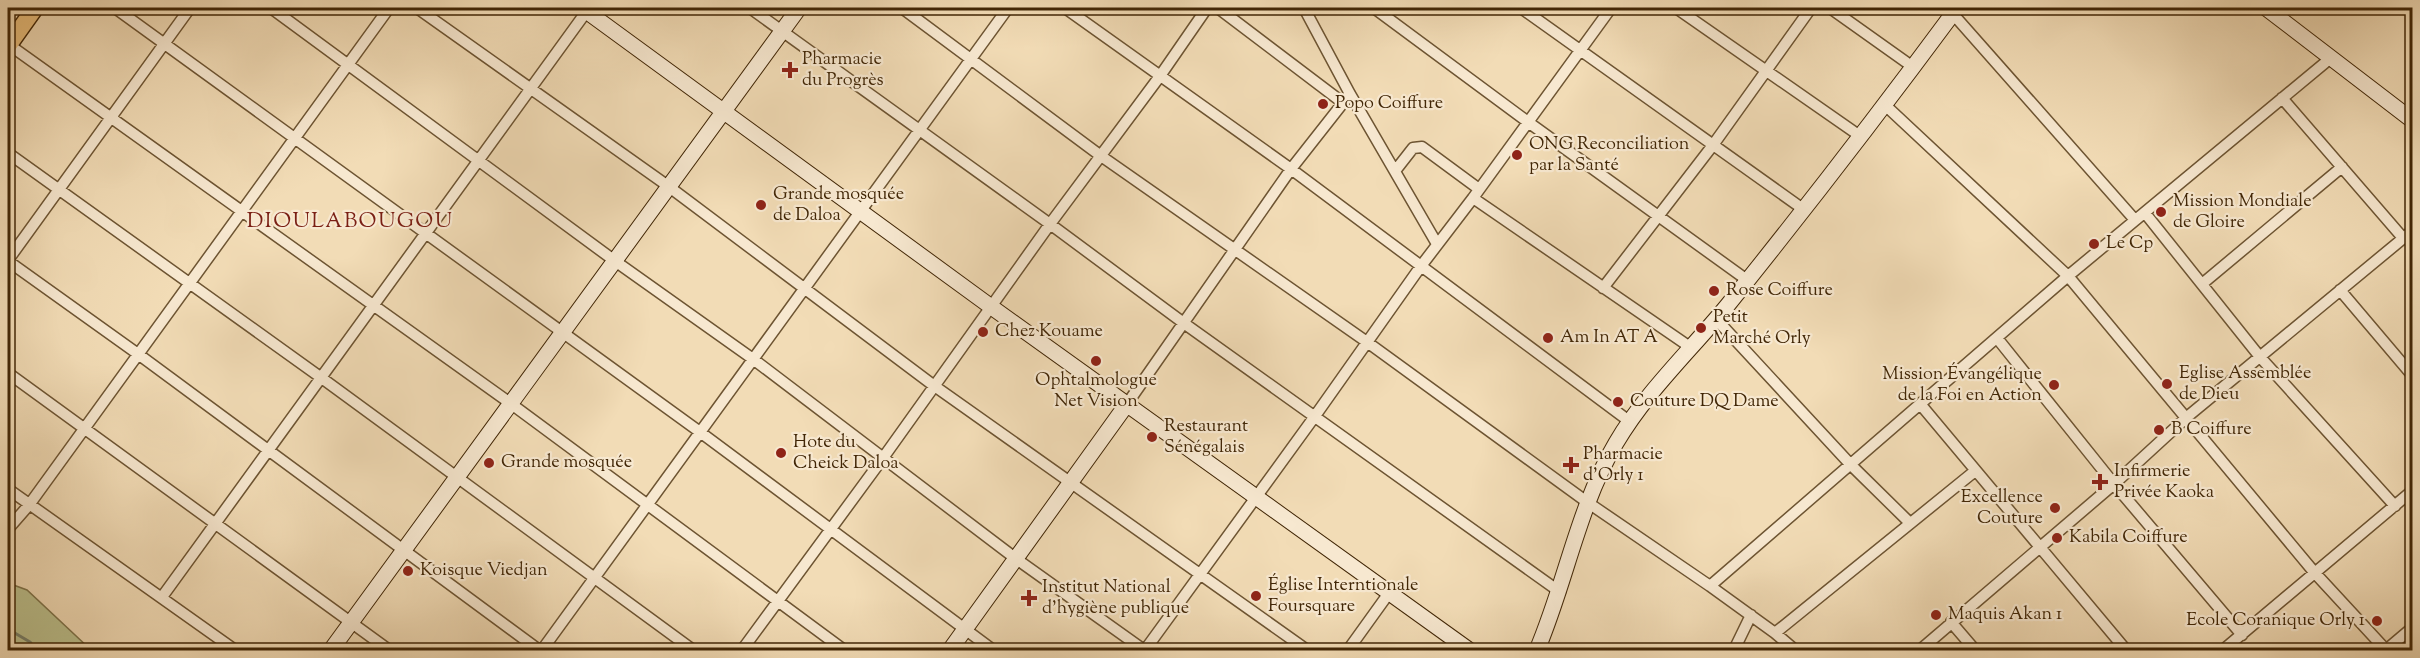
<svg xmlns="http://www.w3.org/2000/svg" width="2420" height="658" font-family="'Sorts Mill Goudy',serif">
  <rect width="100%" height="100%" fill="#f2dcb6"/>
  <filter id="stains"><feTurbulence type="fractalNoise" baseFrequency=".00333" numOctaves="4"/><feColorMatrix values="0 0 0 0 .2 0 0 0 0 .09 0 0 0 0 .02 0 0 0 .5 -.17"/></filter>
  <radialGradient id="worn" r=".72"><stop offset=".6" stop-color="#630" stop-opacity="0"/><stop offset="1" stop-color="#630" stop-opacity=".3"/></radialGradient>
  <path fill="#bbc08d" stroke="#7e734a" stroke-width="1.5" d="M 8,583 L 27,590 L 91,650 L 8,650 Z"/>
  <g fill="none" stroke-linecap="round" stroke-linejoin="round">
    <path stroke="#77806a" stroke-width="3" d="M 8,629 L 30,642 L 36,650"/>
    <defs>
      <path id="street" d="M 115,8 L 700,432 L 993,650
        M 271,8 L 615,261 L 753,359 L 1015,558 L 1144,650
        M 417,8 L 668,186 L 933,385 L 1307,650
        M 750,8 L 1050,224 L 1185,324 L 1560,592
        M 902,8 L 1101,156 L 1367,342 L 1587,502 L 1710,586 L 1775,633 L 1795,650
        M 1065,8 L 1291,169 L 1629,421
        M 1218,8 L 1342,102
        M 1304,8 L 1350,94 L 1437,244
        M 1374,8 L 1528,122 L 1747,280
        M 1521,8 L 1803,209
        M 1676,8 L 1860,136
        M 1830,8 L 1913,67
        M 1953,14 L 2135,220
        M 8,44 L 510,403 L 844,650
        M 2282,98 L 2403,238
        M 1885,105 L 2068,276 L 2314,572 L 2386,650 L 2412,628
        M 8,153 L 323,379 L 693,650
        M 1395,171 L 1413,148 L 1422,147 L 1479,189
        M 1473,198 L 1690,347
        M 2145,213 L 2260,357 L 2395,506
        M 8,260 L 190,8
        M 8,261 L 138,354 L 539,650
        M 2202,284 L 2342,167
        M 1603,288 L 1713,145 L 1811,8
        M 2340,290 L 2412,375
        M 1716,319 L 1851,465 L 1910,523
        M 1997,338 L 2114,484 L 2242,635
        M 8,373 L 389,650
        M 1127,404 L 1291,169 L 1350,94
        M 1921,405 L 2126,650
        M 8,489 L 235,650
        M 8,529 L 29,505 L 389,8
        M 1710,586 L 2068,276 L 2332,57
        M 162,597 L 589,8
        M 1951,622 L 1975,650
        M 1775,633 L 1975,471
        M 542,650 L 1008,8
        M 742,650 L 883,458 L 1050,224 L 1160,76 L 1207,8
        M 1145,650 L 1315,416 L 1421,266 L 1473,198 L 1611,8
        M 1348,650 L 1389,593
        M 1734,650 L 1751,615
        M 1920,650 L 2114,484 L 2187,417 L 2412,231
        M 2223,650 L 2412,491"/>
      <path id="secondary" d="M 582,8 L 990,306 L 1469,650
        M 2266,8 L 2412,120
        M 331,650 L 799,8
        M 950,650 L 1127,404
        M 1537,650 C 1566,582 1578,507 1616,443 C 1646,392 1690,351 1727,306 C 1806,208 1883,108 1957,8"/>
      <path id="primary" d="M 8,46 L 35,8"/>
    </defs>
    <use href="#street" stroke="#6d5432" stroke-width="13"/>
    <use href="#secondary" stroke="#412606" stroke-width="17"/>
    <use href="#primary" stroke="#412606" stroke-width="19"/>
    <use href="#street" stroke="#f7e8d0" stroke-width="10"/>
    <use href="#secondary" stroke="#f7e8d0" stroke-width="15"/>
    <use href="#primary" stroke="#e9be7b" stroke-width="16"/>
  </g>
  <g fill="#8f2418" stroke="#f7e8d0" stroke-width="2">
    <path d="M787 61h6v6h6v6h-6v6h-6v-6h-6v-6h6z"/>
    <circle cx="1323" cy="104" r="6"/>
    <circle cx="1517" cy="155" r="6"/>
    <circle cx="761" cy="205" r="6"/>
    <circle cx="2161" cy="212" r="6"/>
    <circle cx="2094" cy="244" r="6"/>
    <circle cx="1714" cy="291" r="6"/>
    <circle cx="1701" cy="328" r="6"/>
    <circle cx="983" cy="332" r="6"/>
    <circle cx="1548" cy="338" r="6"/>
    <circle cx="1096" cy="361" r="6"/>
    <circle cx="2167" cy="384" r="6"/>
    <circle cx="2054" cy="385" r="6"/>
    <circle cx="1618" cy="402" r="6"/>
    <circle cx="2159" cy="430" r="6"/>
    <circle cx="1152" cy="437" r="6"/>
    <circle cx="781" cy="453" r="6"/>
    <circle cx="489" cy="463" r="6"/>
    <path d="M1568 456h6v6h6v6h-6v6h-6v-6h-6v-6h6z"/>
    <path d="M2097 473h6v6h6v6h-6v6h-6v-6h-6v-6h6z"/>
    <circle cx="2055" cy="508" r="6"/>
    <circle cx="2057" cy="538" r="6"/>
    <circle cx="408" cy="571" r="6"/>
    <circle cx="1256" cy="596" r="6"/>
    <path d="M1026 589h6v6h6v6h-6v6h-6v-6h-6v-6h6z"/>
    <circle cx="1936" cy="615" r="6"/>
    <circle cx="2377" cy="621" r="6"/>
  </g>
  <g text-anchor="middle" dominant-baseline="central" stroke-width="4.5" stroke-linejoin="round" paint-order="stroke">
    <g font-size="18" fill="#412606" stroke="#f7e8d0" text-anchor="start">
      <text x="802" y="60">Pharmacie<tspan x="802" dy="21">du Progrès</tspan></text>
      <text x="1335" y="104">Popo Coiffure</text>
      <text x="1529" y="145">ONG Reconciliation<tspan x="1529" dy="21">par la Santé</tspan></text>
      <text x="773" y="195">Grande mosquée<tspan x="773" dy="21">de Daloa</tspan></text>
      <text x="2173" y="202">Mission Mondiale<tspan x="2173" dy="21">de Gloire</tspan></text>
      <text x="2106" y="244">Le Cp</text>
      <text x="1726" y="291">Rose Coiffure</text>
      <text x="1713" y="318">Petit<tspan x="1713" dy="21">Marché Orly</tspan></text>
      <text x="995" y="332">Chez Kouame</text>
      <text x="1560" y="338">Am In AT A</text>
      <text x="2179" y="374">Eglise Assemblée<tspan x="2179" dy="21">de Dieu</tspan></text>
      <text x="2042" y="375" text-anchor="end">Mission Évangélique<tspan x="2042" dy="21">de la Foi en Action</tspan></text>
      <text x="1096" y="381" text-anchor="middle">Ophtalmologue<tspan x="1096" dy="21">Net Vision</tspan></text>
      <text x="1630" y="402">Couture DQ Dame</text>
      <text x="1164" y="427">Restaurant<tspan x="1164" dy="21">Sénégalais</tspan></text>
      <text x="2171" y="430">B Coiffure</text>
      <text x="793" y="443">Hote du<tspan x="793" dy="21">Cheick Daloa</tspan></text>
      <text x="1583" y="455">Pharmacie<tspan x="1583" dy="21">d'Orly 1</tspan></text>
      <text x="501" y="463">Grande mosquée</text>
      <text x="2114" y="472">Infirmerie<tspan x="2114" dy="21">Privée Kaoka</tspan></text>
      <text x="2043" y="498" text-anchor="end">Excellence<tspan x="2043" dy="21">Couture</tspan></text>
      <text x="2069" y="538">Kabila Coiffure</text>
      <text x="420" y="571">Koisque Viedjan</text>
      <text x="1268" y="586">Église Interntionale<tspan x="1268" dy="21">Foursquare</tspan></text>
      <text x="1042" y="588">Institut National<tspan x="1042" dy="21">d'hygiène publique</tspan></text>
      <text x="1948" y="615">Maquis Akan 1</text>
      <text x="2365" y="621" text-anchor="end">Ecole Coranique Orly 1</text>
    </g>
    <g font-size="21" letter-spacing="1.5" fill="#7a1f14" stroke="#f7e8d0">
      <text x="350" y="222">DIOULABOUGOU</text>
    </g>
  </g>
  <rect width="2420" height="658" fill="none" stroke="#f2dcb6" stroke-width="30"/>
  <rect x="9" y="9" width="2402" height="640" fill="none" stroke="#412606" stroke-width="3"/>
  <rect x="15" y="15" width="2390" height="628" fill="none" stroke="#412606" stroke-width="1.5"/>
  <rect width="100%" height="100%" filter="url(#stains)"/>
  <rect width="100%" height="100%" fill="url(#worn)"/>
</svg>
